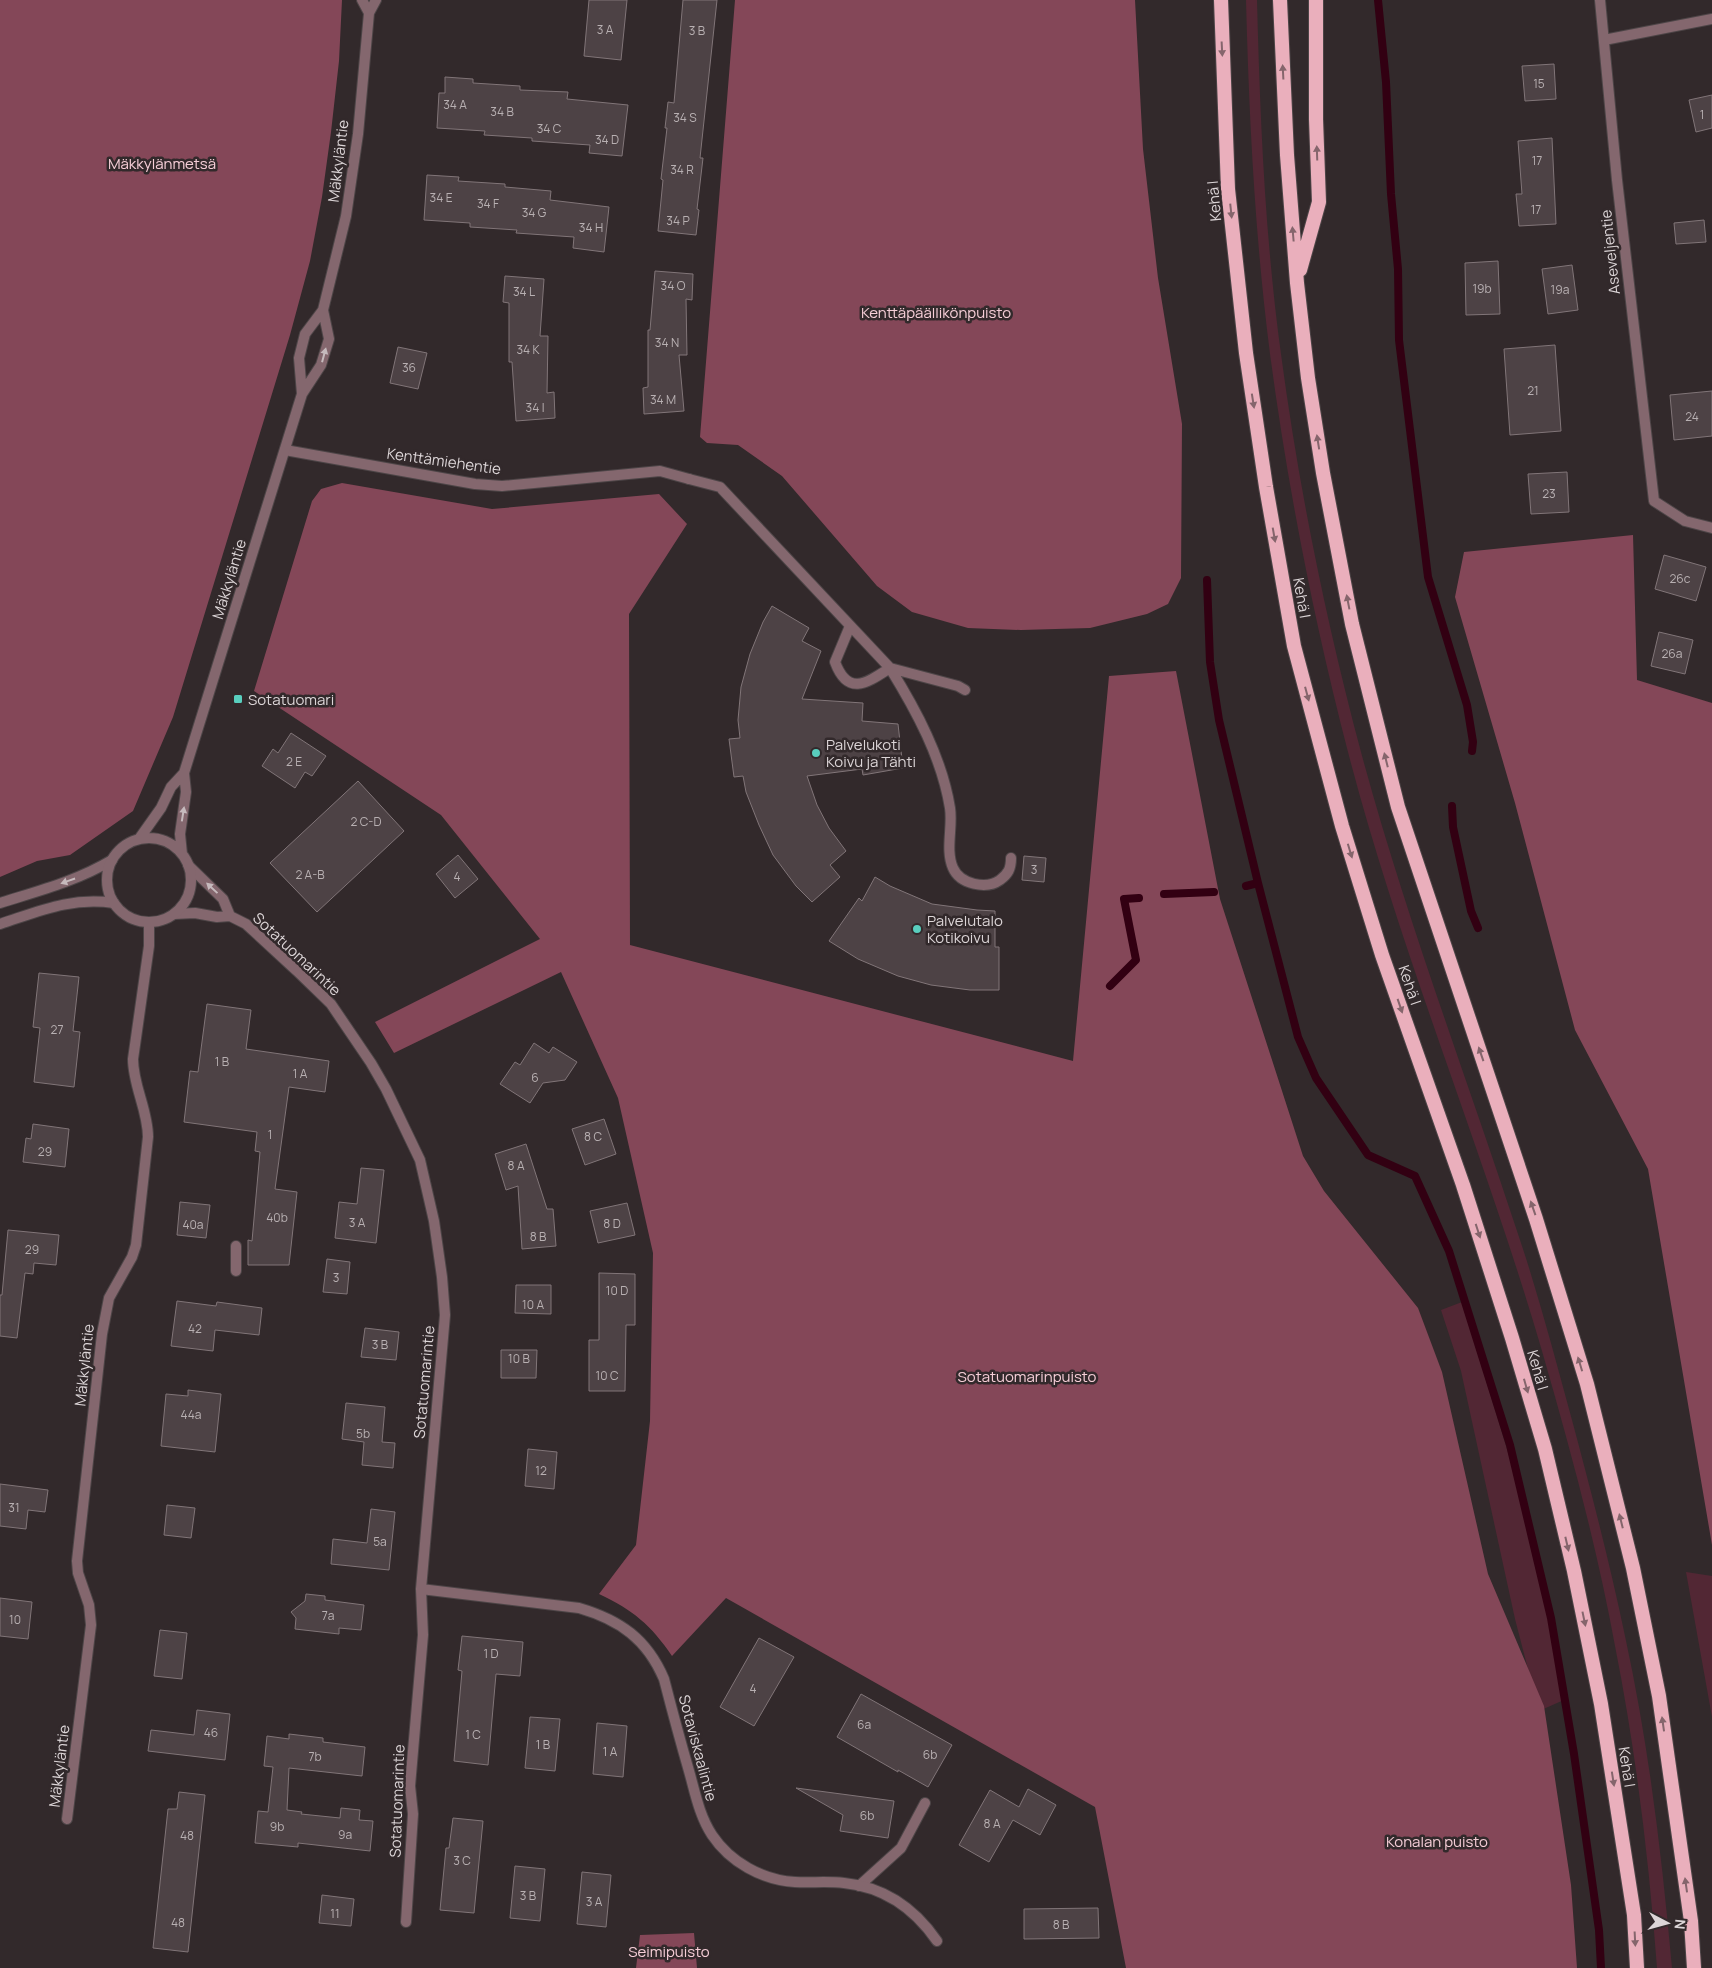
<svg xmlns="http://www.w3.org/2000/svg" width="1712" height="1968" font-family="Manrope,sans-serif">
  <rect width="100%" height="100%" fill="#32292b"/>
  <path fill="#522734" d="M 1246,0 L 1257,0 C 1260,118 1265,237 1281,354 C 1299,489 1326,621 1361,752 C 1404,912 1463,1067 1515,1225 C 1537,1289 1554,1354 1572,1420 C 1591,1491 1610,1564 1625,1636 C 1649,1746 1662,1857 1672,1968 L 1657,1968 C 1649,1860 1636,1752 1615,1646 C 1597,1547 1570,1448 1542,1351 C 1483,1149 1401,956 1348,752 C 1314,621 1288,489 1270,354 C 1255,237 1249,118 1246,0 Z
    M 1462,1302 L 1514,1472 L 1540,1579 L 1566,1699 L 1539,1711 L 1515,1619 L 1461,1371 L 1441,1310 Z
    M 1686,1572 L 1712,1576 L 1712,1717 Z"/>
  <path fill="#844758" d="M 0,0 L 342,0 L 339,61 L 331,132 L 322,197 L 310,261 L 290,335 L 173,717 L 133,811 L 70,855 L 37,861 L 0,877 Z
    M 735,0 L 1135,0 L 1143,149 L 1158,278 L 1182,424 L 1181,578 L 1168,604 L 1147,614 L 1090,628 L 1021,630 L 968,628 L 912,612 L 877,586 L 782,476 L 738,445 L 707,443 L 700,437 Z
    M 342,483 L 492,509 L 659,494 L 687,524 L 629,614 L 630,945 L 1073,1061 L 1109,676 L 1176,671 L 1220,899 L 1303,1156 L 1324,1191 L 1418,1308 L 1442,1372 L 1488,1574 L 1544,1706 L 1571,1885 L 1577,1968 L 1126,1968 L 1095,1807 L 726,1598 L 672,1656 C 651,1625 633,1610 599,1594 L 636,1545 L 650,1421 L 653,1253 L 618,1098 L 561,972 L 394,1053 L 375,1022 L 540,939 L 441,815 L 254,691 L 312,501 L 321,489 Z
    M 1633,535 L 1637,680 L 1712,703 L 1712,1545 L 1648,1169 L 1575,1030 L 1515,803 L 1455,597 L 1464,552 Z
    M 694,1933 L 697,1968 L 636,1968 L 640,1935 Z"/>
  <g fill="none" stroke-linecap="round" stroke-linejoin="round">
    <path stroke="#320012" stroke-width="8" d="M 1378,0 L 1386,82 L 1391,194 L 1398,269 L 1399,340 L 1428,577 L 1467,705 L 1473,742 L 1472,751
      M 1207,580 L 1210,662 L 1219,720 L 1258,883 L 1298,1037 L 1316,1078 L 1368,1155 L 1415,1176 L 1449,1251 L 1510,1445 L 1551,1618 L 1574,1754 L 1599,1930 L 1601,1968
      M 1452,806 L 1453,827 L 1471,911 L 1478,928
      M 1246,886 L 1258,883
      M 1164,894 L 1214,892
      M 1110,986 L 1136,960 L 1124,899 L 1139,898"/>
  </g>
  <path fill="#4d4245" stroke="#817578" d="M 589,0 L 627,0 L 621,60 L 584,56 Z
    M 683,0 L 717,0 L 700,158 L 703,158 L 697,209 L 699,210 L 696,235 L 658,231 L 663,180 L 661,179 L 667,128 L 665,128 L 668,102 L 674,103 Z
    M 1554,64 L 1556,99 L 1525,101 L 1522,66 Z
    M 445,77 L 473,79 L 473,83 L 520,86 L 520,90 L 568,92 L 567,99 L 628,105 L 622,156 L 589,153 L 590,145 L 532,141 L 532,138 L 484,135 L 485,131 L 437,128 L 439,93 L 445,93 Z
    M 1712,95 L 1712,128 L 1696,132 L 1689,100 Z
    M 1552,138 L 1556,224 L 1519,226 L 1516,194 L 1522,194 L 1518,141 Z
    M 427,175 L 459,177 L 458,181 L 505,184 L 505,187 L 551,191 L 550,200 L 609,207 L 604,252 L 573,248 L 574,237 L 516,233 L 517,230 L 470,227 L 470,223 L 424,220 Z
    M 1704,220 L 1706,242 L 1676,244 L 1674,223 Z
    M 1498,261 L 1500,314 L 1466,315 L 1465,263 Z
    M 1572,265 L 1578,310 L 1548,314 L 1542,269 Z
    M 655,271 L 693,274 L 692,300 L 686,299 L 687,355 L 679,355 L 684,411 L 644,414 L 643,388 L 648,387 L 648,330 L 650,330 Z
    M 505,276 L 544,279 L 540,336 L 548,336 L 547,393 L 554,392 L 555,418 L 516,421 L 512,362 L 509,362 L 509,303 L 503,302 Z
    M 1555,345 L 1561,431 L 1510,435 L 1504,349 Z
    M 398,347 L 427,353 L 418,389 L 390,383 Z
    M 1712,391 L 1712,436 L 1674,440 L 1670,395 Z
    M 1567,472 L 1569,512 L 1531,514 L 1528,474 Z
    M 1664,555 L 1706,567 L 1696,601 L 1655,589 Z
    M 772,606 L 809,628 L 802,641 L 821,651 L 802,699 L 863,703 L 862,721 L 898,724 L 903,768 L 863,775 L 862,769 L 807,776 L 817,805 L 829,828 L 846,851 L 830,865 L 840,877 L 812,902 L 796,886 L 773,855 L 759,825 L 746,792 L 743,776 L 734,777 L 729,739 L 740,738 L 738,720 L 741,687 L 750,654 L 763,622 Z
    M 1659,632 L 1693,640 L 1685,674 L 1651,666 Z
    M 291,733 L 326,756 L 312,776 L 305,772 L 295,788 L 262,766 L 273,749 L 278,753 Z
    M 358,781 L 404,831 L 317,912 L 270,863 Z
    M 458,855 L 478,879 L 455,898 L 436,874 Z
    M 1024,856 L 1046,858 L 1044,882 L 1022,880 Z
    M 875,877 L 890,886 L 932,904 L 977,910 L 995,911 L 995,947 L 999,947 L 999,990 L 970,990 L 931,985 L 898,976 L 858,959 L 829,941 L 859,898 L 862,901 Z
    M 39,973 L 79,977 L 73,1031 L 80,1032 L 74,1087 L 34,1082 L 40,1028 L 33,1027 Z
    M 207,1004 L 251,1010 L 246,1049 L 329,1061 L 325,1092 L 289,1087 L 275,1189 L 297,1192 L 289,1265 L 248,1265 L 248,1240 L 252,1241 L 260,1152 L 255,1151 L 257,1132 L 184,1122 L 190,1071 L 198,1072 Z
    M 534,1043 L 549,1053 L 553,1047 L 577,1062 L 565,1080 L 543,1083 L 530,1103 L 500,1084 L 515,1062 L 520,1065 Z
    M 604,1119 L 616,1154 L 585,1165 L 572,1129 Z
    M 33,1124 L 69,1129 L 65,1167 L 23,1162 L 26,1138 L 31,1139 Z
    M 526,1144 L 547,1209 L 553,1209 L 556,1246 L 522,1249 L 518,1186 L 506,1190 L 495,1154 Z
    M 361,1168 L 384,1170 L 376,1243 L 335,1238 L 339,1202 L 357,1204 Z
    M 180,1202 L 210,1205 L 206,1238 L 177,1235 Z
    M 627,1203 L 635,1235 L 598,1243 L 590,1211 Z
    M 8,1230 L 59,1235 L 56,1265 L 34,1263 L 33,1274 L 25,1273 L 17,1338 L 0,1336 L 0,1295 L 2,1295 Z
    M 327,1259 L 350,1262 L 347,1294 L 323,1292 Z
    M 599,1273 L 635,1274 L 635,1325 L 626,1325 L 625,1391 L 589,1391 L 589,1340 L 599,1340 Z
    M 516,1285 L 551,1285 L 551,1314 L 515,1313 Z
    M 177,1301 L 216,1306 L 217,1302 L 262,1308 L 259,1335 L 215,1330 L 213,1351 L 171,1346 Z
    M 365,1328 L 399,1332 L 396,1360 L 361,1357 Z
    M 501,1350 L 537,1350 L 536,1378 L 501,1378 Z
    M 188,1390 L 221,1394 L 215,1452 L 161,1446 L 166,1394 L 188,1396 Z
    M 346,1403 L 385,1407 L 382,1442 L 395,1443 L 393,1468 L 362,1465 L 364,1442 L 342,1439 Z
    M 528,1449 L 557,1452 L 554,1489 L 525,1486 Z
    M 0,1484 L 48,1490 L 45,1512 L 28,1510 L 26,1529 L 0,1526 Z
    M 167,1505 L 195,1508 L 191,1538 L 164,1535 Z
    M 371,1509 L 395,1512 L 389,1570 L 331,1564 L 333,1539 L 367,1543 Z
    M 306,1594 L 325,1596 L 325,1600 L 364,1605 L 361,1630 L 339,1628 L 339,1634 L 295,1629 L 296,1618 L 291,1612 L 305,1601 Z
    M 0,1598 L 32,1602 L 28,1639 L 0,1636 Z
    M 160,1630 L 187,1633 L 182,1679 L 154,1676 Z
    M 462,1636 L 523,1642 L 520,1676 L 496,1674 L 488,1765 L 454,1761 L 462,1671 L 458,1670 Z
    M 759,1638 L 794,1657 L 754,1726 L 720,1707 Z
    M 861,1694 L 952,1745 L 928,1787 L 898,1770 L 898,1772 L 837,1737 Z
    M 197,1710 L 230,1714 L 225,1760 L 148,1751 L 151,1730 L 194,1735 Z
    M 530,1717 L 560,1719 L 555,1771 L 525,1768 Z
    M 597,1723 L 627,1726 L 623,1777 L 593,1774 Z
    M 289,1734 L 323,1738 L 323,1742 L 365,1747 L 362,1776 L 289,1768 L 287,1810 L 302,1812 L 301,1814 L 340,1818 L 341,1808 L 360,1810 L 359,1820 L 373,1821 L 370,1851 L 298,1843 L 298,1847 L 255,1843 L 258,1811 L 268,1812 L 273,1767 L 264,1766 L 267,1736 L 289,1739 Z
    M 796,1788 L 894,1801 L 888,1838 L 840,1831 L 843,1815 Z
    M 1028,1789 L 1056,1805 L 1040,1835 L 1013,1820 L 989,1862 L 959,1845 L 990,1790 L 1019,1807 Z
    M 179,1792 L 205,1795 L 188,1952 L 153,1948 L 168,1809 L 177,1809 Z
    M 453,1818 L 483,1821 L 474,1913 L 440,1910 L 446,1848 L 449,1848 Z
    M 515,1866 L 545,1869 L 540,1921 L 510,1918 Z
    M 582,1872 L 611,1875 L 606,1927 L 577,1924 Z
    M 322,1895 L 354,1899 L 351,1926 L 319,1923 Z
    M 1098,1908 L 1099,1938 L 1024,1939 L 1024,1909 Z"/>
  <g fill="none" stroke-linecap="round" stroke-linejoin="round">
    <defs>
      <path id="service" d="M 689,479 L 720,487 L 890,668 C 916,710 942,758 950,808 C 953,827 945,850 953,868 C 960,884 986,890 1000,880 C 1008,874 1011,869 1011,858
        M 850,626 L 835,662 C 848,697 867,683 890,668 L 958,686 L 965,690
        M 236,1271 L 236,1246
        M 859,1886 L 901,1848 L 925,1803"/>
      <path id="minor" d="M 1600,0 L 1617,180 L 1654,501 L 1685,521 L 1712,528
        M 1604,40 L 1712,19
        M 285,450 L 475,484 L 502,486 L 660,471 L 689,479
        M 188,865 L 223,899 L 230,916
        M 0,903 C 38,891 77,881 112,860
        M 174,914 L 195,913 L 217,917 L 230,916 L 246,924 L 297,971 L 331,1004 L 371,1063 L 386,1089 L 420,1160 L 434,1221 L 442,1277 L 445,1315 L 421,1589 L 423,1635 L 410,1786 L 413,1814 L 406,1922
        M 0,924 C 40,911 70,897 114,903
        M 421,1589 L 579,1608 C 620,1620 647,1639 664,1679 C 672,1710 680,1740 689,1771 C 695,1792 699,1815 712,1835 C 730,1862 762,1880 795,1882 C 811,1883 827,1881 844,1883 C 884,1887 915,1909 937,1941
        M 67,1819 L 91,1625 L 89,1605 L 78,1573 L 77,1561 L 102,1334 L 109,1298 L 132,1257 L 136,1245 L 148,1137 C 148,1110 133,1086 133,1059 L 149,946 L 149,922"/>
      <path id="tertiary" d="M 362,0 L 369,13
        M 302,394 L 299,358 L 305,334 L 323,310 L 346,216 L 358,134 L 369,13 L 376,0
        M107 880a42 42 0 1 1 84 0a42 42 0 1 1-84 0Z
        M 139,839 L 161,808 L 171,787 L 184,773
        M 182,854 L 180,834 L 186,792 L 184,773 L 302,394 L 321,365 L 329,339 L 323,310"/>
      <path id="trunk" d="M 1221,0 L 1228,189 L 1246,353 L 1266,487 L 1294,646 L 1342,826 L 1382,955 L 1463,1185 L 1512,1338 L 1545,1449 L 1574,1571 L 1601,1704 L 1634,1915 L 1637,1968
        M 1280,0 L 1287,155 L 1297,283 L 1308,378 L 1323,473 L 1352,624 L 1398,807 L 1536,1219 L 1587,1384 L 1633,1568 L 1659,1696 L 1691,1921 L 1694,1968
        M 1300,270 L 1319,202 L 1316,119 L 1316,0"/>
    </defs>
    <use href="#service" stroke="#4d4547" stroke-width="12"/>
    <use href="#minor" stroke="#4d4547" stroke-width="12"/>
    <use href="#tertiary" stroke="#4d4547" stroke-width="12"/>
    <use href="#trunk" stroke="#4d4547" stroke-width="16"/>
    <use href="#service" stroke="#84676e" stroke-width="10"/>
    <use href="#minor" stroke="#84676e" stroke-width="10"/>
    <use href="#tertiary" stroke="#84676e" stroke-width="10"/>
    <use href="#trunk" stroke="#eaafbc" stroke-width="14"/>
  </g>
  <defs><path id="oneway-solid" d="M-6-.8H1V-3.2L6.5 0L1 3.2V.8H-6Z" transform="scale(1.25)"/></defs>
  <g fill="#85656c">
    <use href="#oneway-solid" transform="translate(1222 49) rotate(87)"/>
    <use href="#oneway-solid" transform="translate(1283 72) rotate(-93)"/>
    <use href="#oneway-solid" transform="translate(1317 153) rotate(-92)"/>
    <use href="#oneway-solid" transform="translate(1231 211) rotate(84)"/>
    <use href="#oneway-solid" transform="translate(1293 234) rotate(-95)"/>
    <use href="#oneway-solid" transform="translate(1253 401) rotate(81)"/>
    <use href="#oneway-solid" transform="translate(1318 442) rotate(-99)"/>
    <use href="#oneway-solid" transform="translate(1274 535) rotate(80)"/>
    <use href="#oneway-solid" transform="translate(1348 602) rotate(-101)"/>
    <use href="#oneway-solid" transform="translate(1307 694) rotate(75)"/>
    <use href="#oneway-solid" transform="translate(1386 760) rotate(-104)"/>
    <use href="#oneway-solid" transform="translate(1350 851) rotate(73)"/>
    <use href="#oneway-solid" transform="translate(1400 1006) rotate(71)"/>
    <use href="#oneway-solid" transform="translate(1481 1054) rotate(-109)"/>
    <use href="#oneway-solid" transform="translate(1533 1208) rotate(-109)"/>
    <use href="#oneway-solid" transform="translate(1478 1231) rotate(72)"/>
    <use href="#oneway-solid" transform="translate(1580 1364) rotate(-107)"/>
    <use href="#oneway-solid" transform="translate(1526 1386) rotate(74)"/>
    <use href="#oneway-solid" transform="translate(1621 1521) rotate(-104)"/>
    <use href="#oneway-solid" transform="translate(1567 1544) rotate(77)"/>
    <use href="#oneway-solid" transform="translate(1584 1619) rotate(78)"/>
    <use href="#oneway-solid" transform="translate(1663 1724) rotate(-98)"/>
    <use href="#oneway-solid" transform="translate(1613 1779) rotate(81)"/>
    <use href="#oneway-solid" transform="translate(1686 1885) rotate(-98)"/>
    <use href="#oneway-solid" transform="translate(1635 1939) rotate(87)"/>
  </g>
  <g fill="#c6babd">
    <use href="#oneway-solid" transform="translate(324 355) rotate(-75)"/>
    <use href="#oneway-solid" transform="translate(183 814) rotate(-81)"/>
    <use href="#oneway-solid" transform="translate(68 881) rotate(161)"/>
    <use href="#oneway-solid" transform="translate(212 888) rotate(-137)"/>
  </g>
  <g fill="#59cebe" stroke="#32292b" stroke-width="2">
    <rect x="233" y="694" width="10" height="10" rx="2.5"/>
    <circle cx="816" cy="753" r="5"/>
    <circle cx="917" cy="929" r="5"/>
  </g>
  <g text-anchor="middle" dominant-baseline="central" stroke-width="5" stroke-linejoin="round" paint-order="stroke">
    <g font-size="12" fill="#b8b0b2">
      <text x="605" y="29">3 A</text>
      <text x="697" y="30">3 B</text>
      <text x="1539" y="83">15</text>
      <text x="455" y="104">34 A</text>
      <text x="502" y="111">34 B</text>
      <text x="1702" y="114">1</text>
      <text x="685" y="117">34 S</text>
      <text x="549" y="128">34 C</text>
      <text x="607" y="139">34 D</text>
      <text x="1537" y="160">17</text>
      <text x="682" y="169">34 R</text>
      <text x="441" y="197">34 E</text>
      <text x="488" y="203">34 F</text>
      <text x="1536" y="209">17</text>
      <text x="534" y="212">34 G</text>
      <text x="678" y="220">34 P</text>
      <text x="591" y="227">34 H</text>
      <text x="673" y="285">34 O</text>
      <text x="1482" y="288">19b</text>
      <text x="1560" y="289">19a</text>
      <text x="524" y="291">34 L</text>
      <text x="667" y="342">34 N</text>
      <text x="528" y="349">34 K</text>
      <text x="409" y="367">36</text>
      <text x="1533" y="390">21</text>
      <text x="663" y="399">34 M</text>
      <text x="535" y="407">34 I</text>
      <text x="1692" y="416">24</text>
      <text x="1549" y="493">23</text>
      <text x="1680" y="578">26c</text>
      <text x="1672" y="653">26a</text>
      <text x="294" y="761">2 E</text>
      <text x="366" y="821">2 C-D</text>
      <text x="1034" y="869">3</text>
      <text x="310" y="874">2 A-B</text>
      <text x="457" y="876">4</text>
      <text x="57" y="1029">27</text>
      <text x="222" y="1061">1 B</text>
      <text x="300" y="1073">1 A</text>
      <text x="535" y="1077">6</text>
      <text x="270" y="1134">1</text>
      <text x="593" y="1136">8 C</text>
      <text x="45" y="1151">29</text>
      <text x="516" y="1165">8 A</text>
      <text x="277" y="1217">40b</text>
      <text x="357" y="1222">3 A</text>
      <text x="612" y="1223">8 D</text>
      <text x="193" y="1224">40a</text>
      <text x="538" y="1236">8 B</text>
      <text x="32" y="1249">29</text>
      <text x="336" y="1277">3</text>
      <text x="617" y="1290">10 D</text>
      <text x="533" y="1304">10 A</text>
      <text x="195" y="1328">42</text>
      <text x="380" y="1344">3 B</text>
      <text x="519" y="1358">10 B</text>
      <text x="607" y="1375">10 C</text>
      <text x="191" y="1414">44a</text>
      <text x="363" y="1433">5b</text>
      <text x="541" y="1470">12</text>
      <text x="14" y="1507">31</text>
      <text x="380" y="1541">5a</text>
      <text x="328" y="1615">7a</text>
      <text x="15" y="1619">10</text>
      <text x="491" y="1653">1 D</text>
      <text x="753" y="1688">4</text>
      <text x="864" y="1724">6a</text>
      <text x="211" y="1732">46</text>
      <text x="473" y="1734">1 C</text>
      <text x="543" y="1744">1 B</text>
      <text x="610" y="1751">1 A</text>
      <text x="930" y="1754">6b</text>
      <text x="315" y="1756">7b</text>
      <text x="867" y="1815">6b</text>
      <text x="992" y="1823">8 A</text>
      <text x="277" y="1826">9b</text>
      <text x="345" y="1834">9a</text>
      <text x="187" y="1835">48</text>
      <text x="462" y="1860">3 C</text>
      <text x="528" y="1895">3 B</text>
      <text x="594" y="1901">3 A</text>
      <text x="335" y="1913">11</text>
      <text x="178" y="1922">48</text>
      <text x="1061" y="1924">8 B</text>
    </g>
    <g font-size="15" fill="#dcd5d7" stroke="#32292b">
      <text transform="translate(338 161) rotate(-83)">Mäkkyläntie</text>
      <text transform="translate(1214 201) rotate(-95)">Kehä I</text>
      <text transform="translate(1610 252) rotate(-96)">Aseveljentie</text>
      <text transform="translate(444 461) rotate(8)">Kenttämiehentie</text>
      <text transform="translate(229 579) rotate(-73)">Mäkkyläntie</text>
      <text transform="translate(1302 598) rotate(80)">Kehä I</text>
      <text transform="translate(297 954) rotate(43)">Sotatuomarintie</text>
      <text transform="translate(1410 985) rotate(71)">Kehä I</text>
      <text transform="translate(84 1365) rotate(-84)">Mäkkyläntie</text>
      <text transform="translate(1538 1370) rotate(74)">Kehä I</text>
      <text transform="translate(424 1382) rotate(-85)">Sotatuomarintie</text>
      <text transform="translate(698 1748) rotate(75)">Sotaviskaalintie</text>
      <text transform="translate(59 1766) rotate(-83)">Mäkkyläntie</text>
      <text transform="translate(1627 1767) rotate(81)">Kehä I</text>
      <text transform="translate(397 1801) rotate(-88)">Sotatuomarintie</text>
    </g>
    <g font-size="15" fill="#f6ced7" stroke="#32292b">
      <text x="162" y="163">Mäkkylänmetsä</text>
      <text x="936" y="312">Kenttäpäällikönpuisto</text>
      <text x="1027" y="1376">Sotatuomarinpuisto</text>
      <text x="1437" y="1841">Konalan puisto</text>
      <text x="669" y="1951">Seimipuisto</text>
    </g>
    <g font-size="15" fill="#dcd5d7" stroke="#32292b" text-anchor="start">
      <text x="248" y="699">Sotatuomari</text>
      <text x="826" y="744">Palvelukoti<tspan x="826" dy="17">Koivu ja Tähti</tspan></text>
      <text x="927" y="920">Palvelutalo<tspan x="927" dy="17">Kotikoivu</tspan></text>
    </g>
  </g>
  <g transform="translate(1667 1923) rotate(96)" stroke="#32292b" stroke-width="4" paint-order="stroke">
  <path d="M0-4L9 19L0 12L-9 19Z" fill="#dcd5d7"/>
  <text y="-8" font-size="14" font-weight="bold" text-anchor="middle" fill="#dcd5d7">N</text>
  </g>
</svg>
